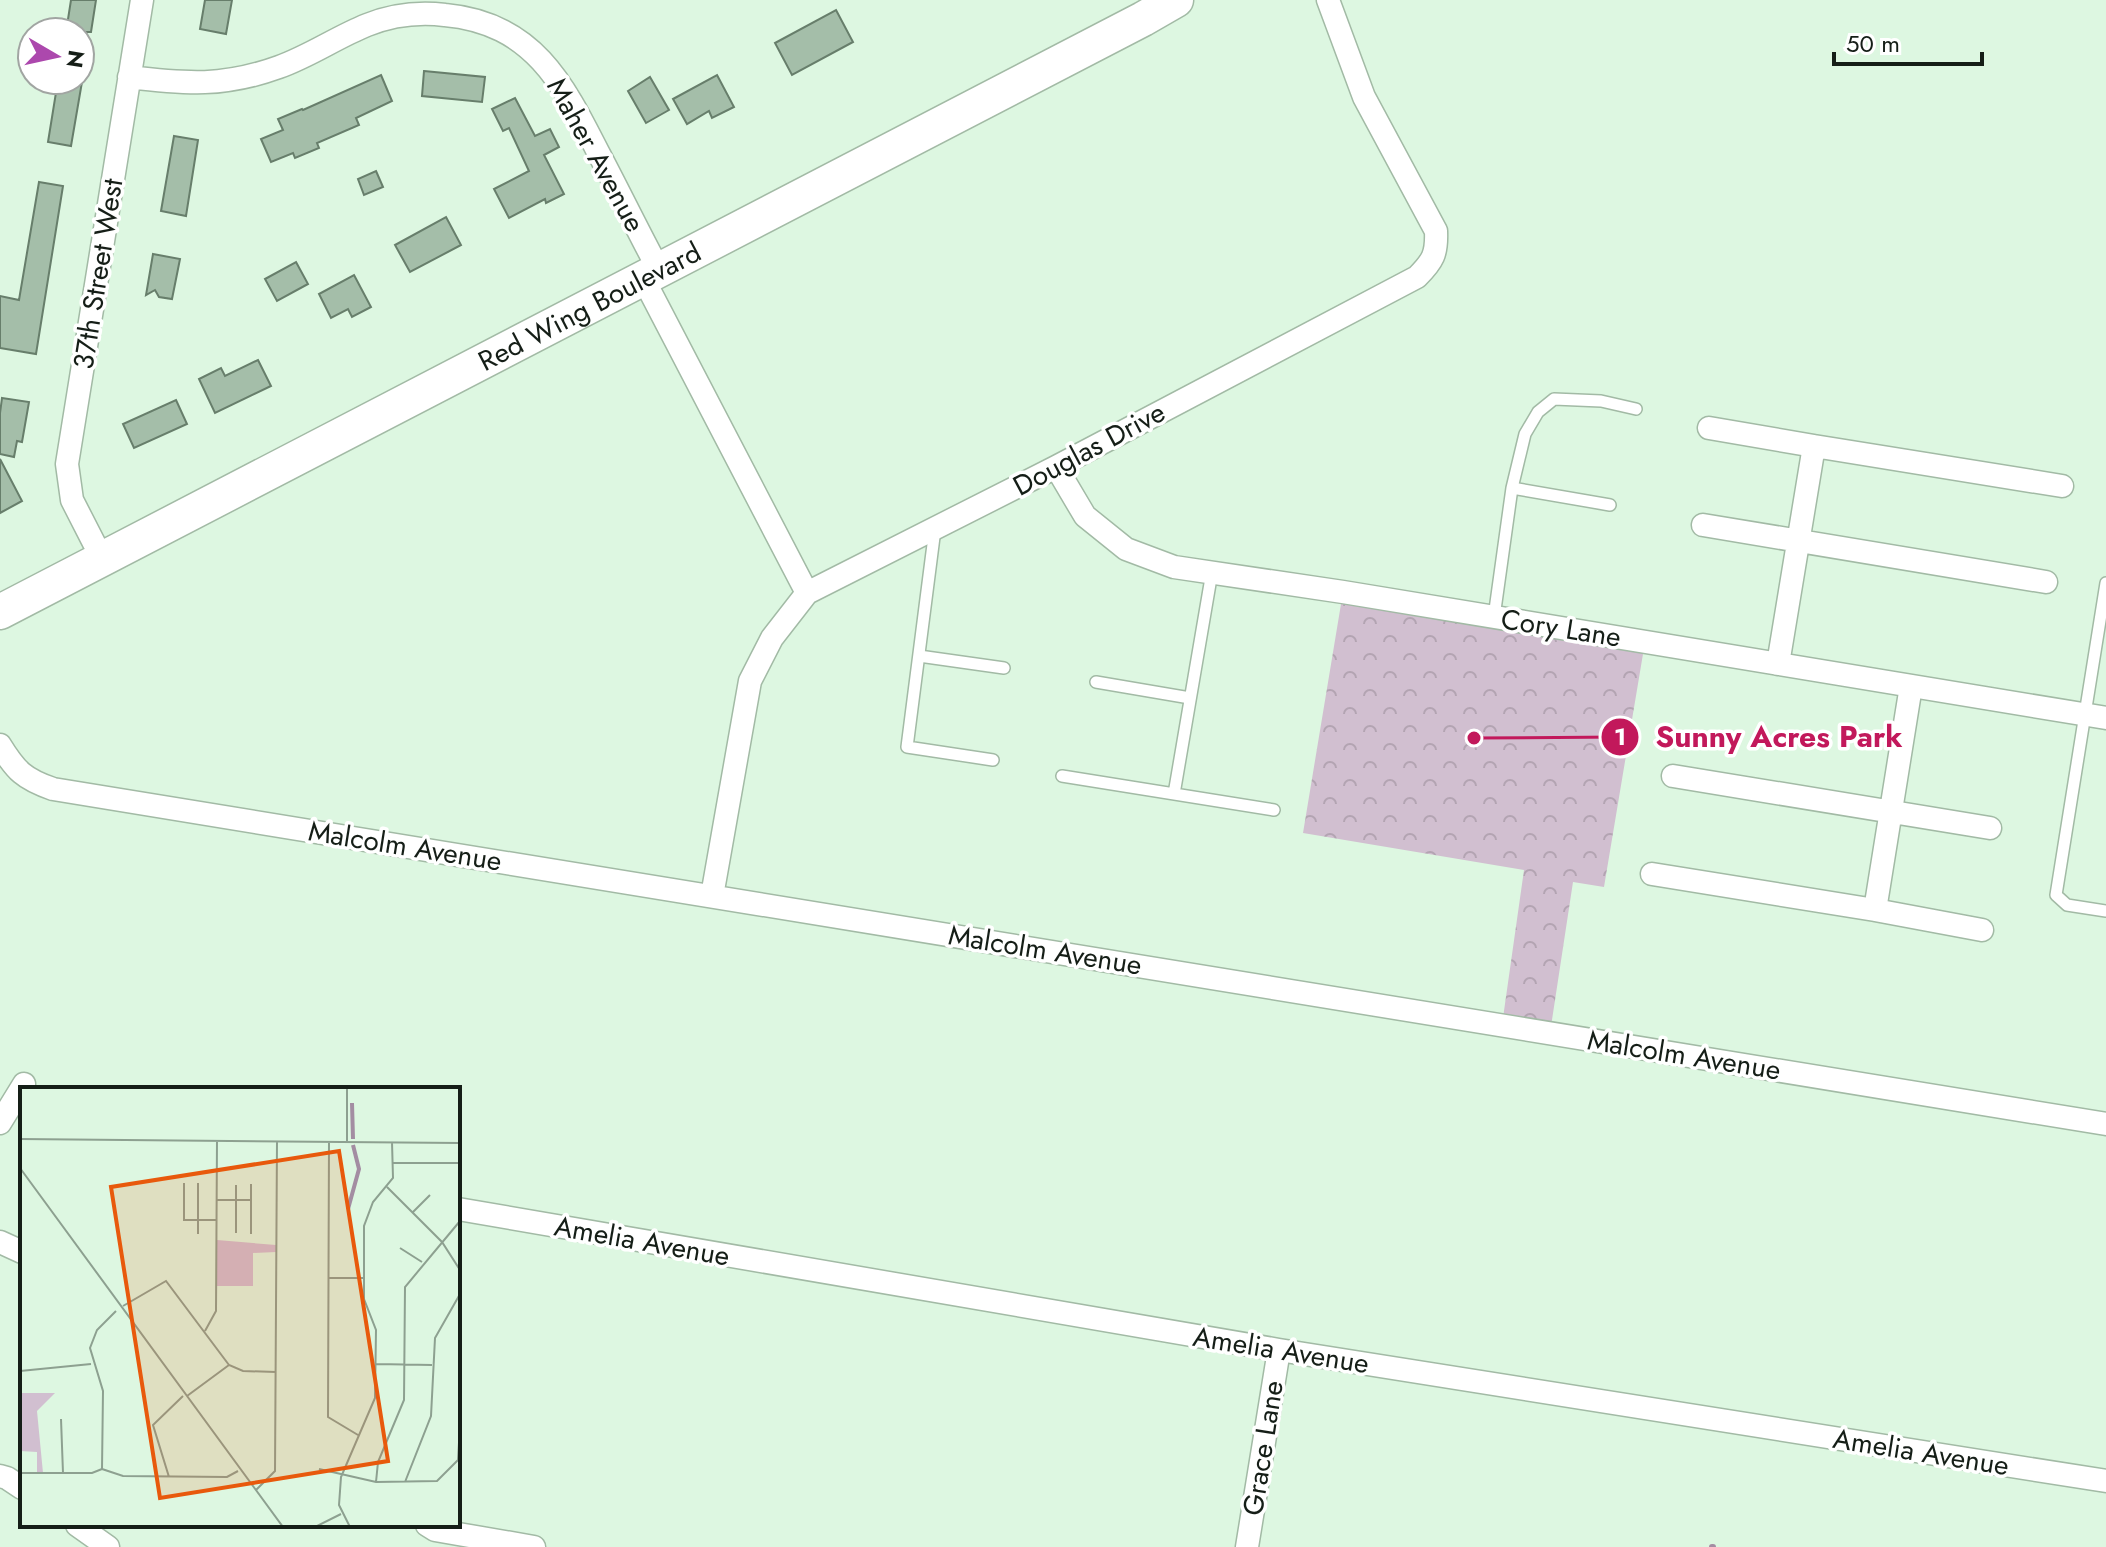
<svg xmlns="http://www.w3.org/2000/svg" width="2106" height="1547" font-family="Jost,sans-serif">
  <defs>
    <pattern id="park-crowns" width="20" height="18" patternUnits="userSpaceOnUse" patternTransform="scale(2)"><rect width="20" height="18" fill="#d1bfd0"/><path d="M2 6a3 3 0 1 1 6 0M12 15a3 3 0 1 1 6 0" fill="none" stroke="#b3a4b2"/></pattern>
  </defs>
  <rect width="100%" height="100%" fill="#ddf7e1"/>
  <path fill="url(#park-crowns)" d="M 1343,592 L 1645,642 L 1604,887 L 1573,882 L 1550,1033 L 1502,1025 L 1524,870 L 1303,833 Z"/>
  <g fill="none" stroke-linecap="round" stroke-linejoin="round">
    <path stroke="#a38da2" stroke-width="6" d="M 1712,1547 L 1713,1547"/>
  </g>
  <path fill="#a4bea9" stroke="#677e6b" stroke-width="2" d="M 71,0 L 96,0 L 91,32 L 66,32 Z
    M 205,0 L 232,0 L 226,34 L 200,29 Z
    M 836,10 L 853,42 L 792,75 L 775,43 Z
    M 424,71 L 485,77 L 482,102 L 422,96 Z
    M 381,75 L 392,101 L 356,118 L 359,125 L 317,143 L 319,148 L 295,158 L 293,153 L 271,162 L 261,139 L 283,130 L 278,119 L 302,109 L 303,110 Z
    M 717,75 L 734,107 L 712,118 L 709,111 L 687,124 L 673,99 Z
    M 650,77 L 669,110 L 646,123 L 628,91 Z
    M 58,80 L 82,82 L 71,146 L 48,142 Z
    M 515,98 L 535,136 L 550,129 L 559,147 L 544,155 L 564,194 L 546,203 L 545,199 L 509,218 L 494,189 L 529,171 L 509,128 L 503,131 L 492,109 Z
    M 174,136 L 198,140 L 186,216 L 161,211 Z
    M 376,171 L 383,187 L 364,195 L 358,179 Z
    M 39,182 L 63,186 L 36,354 L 0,348 L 0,296 L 19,300 Z
    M 446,217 L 461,245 L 410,272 L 395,245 Z
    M 153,254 L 180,259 L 172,299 L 159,297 L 155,290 L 146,295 Z
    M 296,262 L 308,284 L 277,301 L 265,279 Z
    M 354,275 L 371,307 L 352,317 L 348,309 L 331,318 L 319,294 Z
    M 258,360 L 271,386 L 215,413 L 199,379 L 221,368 L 225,376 Z
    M 2,398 L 29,402 L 22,442 L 17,441 L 14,457 L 0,454 L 0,413 Z
    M 176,400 L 187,424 L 134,448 L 123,424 Z
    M 0,459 L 22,501 L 0,513 Z"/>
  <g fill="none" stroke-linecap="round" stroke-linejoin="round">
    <defs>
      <path id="lane" d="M 1512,488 L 1610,505
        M 935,529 L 907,747 L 993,760
        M 2106,583 L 2056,895 L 2067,905 L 2106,911
        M 1494,617 L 1512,488 L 1525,434 L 1538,412 L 1554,399 L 1601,401 L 1636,409
        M 919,656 L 1004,668
        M 1096,682 L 1190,698
        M 1062,776 L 1274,810
        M 1174,794 L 1212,572"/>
      <path id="street" d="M 129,77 C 186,84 224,87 279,67 C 310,56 337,37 367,25 C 392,15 420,12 445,15 C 533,23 563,83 599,154 C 617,188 634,223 652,257
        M 643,278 L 807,593
        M 1709,428 L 1814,446
        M 1056,467 L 1085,516 L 1126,549 L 1174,567 L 1343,592 L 2106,718
        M 1703,525 L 2046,582
        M 94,543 L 72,500 L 67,464 L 142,0
        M 1778,664 L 1814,446 L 2062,486
        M 1911,686 L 1875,910 L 1982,930
        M 0,745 C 16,771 24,779 53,789 L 2106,1124
        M 1673,776 L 1990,828
        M 1652,874 L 1875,910
        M 712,896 L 750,681 L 772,638 L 807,593 L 1056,467 L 1417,277 C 1433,261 1437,254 1436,231 L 1364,97 L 1328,0
        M 0,1123 L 24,1084
        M 458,1209 L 1279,1350 L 2106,1481
        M 0,1242 L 22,1252
        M 0,1476 L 7,1478 L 22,1488
        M 77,1525 L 108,1547
        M 427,1525 L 435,1530 L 534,1547
        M 1247,1547 L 1279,1350"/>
      <g id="primary">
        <path id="s1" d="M 0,612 L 1143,19 L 1176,0"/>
      </g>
    </defs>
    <use href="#lane" stroke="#a2baa5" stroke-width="14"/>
    <use href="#street" stroke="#a2baa5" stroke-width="25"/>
    <use href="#primary" stroke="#a2baa5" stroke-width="37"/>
    <use href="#lane" stroke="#fff" stroke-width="11"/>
    <use href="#street" stroke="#fff" stroke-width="22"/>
    <use href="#primary" stroke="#fff" stroke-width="34"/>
  </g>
  <g text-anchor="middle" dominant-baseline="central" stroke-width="7" stroke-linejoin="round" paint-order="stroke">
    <g font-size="28" fill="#151e17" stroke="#fff">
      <text transform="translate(596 155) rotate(61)">Maher Avenue</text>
      <text transform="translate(98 274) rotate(-81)">37th Street West</text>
      <text stroke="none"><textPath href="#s1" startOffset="664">Red Wing Boulevard</textPath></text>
      <text transform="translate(1089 449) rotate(-28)">Douglas Drive</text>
      <text transform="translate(1561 628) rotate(9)">Cory Lane</text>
      <text transform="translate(405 846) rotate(9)">Malcolm Avenue</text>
      <text transform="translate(1045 950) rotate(9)">Malcolm Avenue</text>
      <text transform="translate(1684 1055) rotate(9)">Malcolm Avenue</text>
      <text transform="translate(642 1241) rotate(10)">Amelia Avenue</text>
      <text transform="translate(1281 1350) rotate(9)">Amelia Avenue</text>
      <text transform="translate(1263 1448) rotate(-81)">Grace Lane</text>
      <text transform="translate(1921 1452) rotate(9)">Amelia Avenue</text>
    </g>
  </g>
  <g transform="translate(20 1087)">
    <rect width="440" height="440" fill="#ddf7e1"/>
    <path d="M 197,153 L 256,158 L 256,165 L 233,166 L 233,199 L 196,199 ZM 0,306 L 35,306 L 17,324 L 23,386 L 17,386 L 17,365 L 0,364 Z" fill="#d1bfd0"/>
    <path fill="none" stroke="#a38da2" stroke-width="4" d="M 332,16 L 333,52M 328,122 L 339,82 L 333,58"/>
    <path fill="none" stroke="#8da090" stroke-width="2" d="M 0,52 L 440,56M 309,54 L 308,330 L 338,348M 327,54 L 327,0M 373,76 L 440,76M 0,81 L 263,440M 164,96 L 164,133 L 197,133M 367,100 L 422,155 L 440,183M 197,113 L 231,113 L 231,97M 393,125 L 410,108M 216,146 L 216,98M 178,147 L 178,96M 231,147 L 231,113M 380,161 L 402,175M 309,191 L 344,191M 103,219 L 146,194 L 209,278 L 223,284 L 256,285M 185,244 L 196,224 L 197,53M 356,277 L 412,278M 0,284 L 71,277M 167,309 L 209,278M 41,332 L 43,386M 82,382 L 103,389 L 207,390 L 218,384M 299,382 L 356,395 L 417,394 L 438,373 L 440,338M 0,386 L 72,386 L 82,382 L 83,304 L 70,261 L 77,243 L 96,224M 149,390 L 133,338 L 163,309M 356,395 L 358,375 L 384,313 L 385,200 L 440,134M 385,395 L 411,329 L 415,251 L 440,207M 236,403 L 255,384 L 257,54M 133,440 L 218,440M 295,440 L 321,427M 330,440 L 319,418 L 321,390 L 355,311 L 356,243 L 344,212 L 344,139 L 353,115 L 373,91 L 372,55"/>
    <path fill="#e8590c" fill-opacity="0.15" stroke="#e8590c" stroke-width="4" d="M 319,64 L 368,374 L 140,411 L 91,100 Z"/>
    <rect width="440" height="440" fill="none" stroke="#151e17" stroke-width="4"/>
  </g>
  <path fill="none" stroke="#c2185b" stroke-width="3" d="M1474 738L1620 737"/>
  <g fill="#c2185b" stroke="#fff" stroke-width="3">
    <circle cx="1474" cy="738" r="8"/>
    <circle cx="1620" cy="737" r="20"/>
  </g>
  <g font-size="24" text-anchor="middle" font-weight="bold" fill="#fff">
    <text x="1620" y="745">1</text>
  </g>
  <g font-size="30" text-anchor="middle" font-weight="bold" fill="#c2185b" stroke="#fff" stroke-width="7" stroke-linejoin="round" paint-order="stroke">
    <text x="1779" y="747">Sunny Acres Park</text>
  </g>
  <g transform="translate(56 56) rotate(99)"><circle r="38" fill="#ffffff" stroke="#a1a5a2" stroke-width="2"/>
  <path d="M0-6L14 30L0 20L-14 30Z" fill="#ac48ad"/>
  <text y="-12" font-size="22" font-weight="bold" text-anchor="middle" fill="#151e17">N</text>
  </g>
  <path d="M1834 52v12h148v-12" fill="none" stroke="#151e17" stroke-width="4"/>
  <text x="1846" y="52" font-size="24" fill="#151e17" stroke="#ffffff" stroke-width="6" paint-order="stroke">50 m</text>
</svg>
